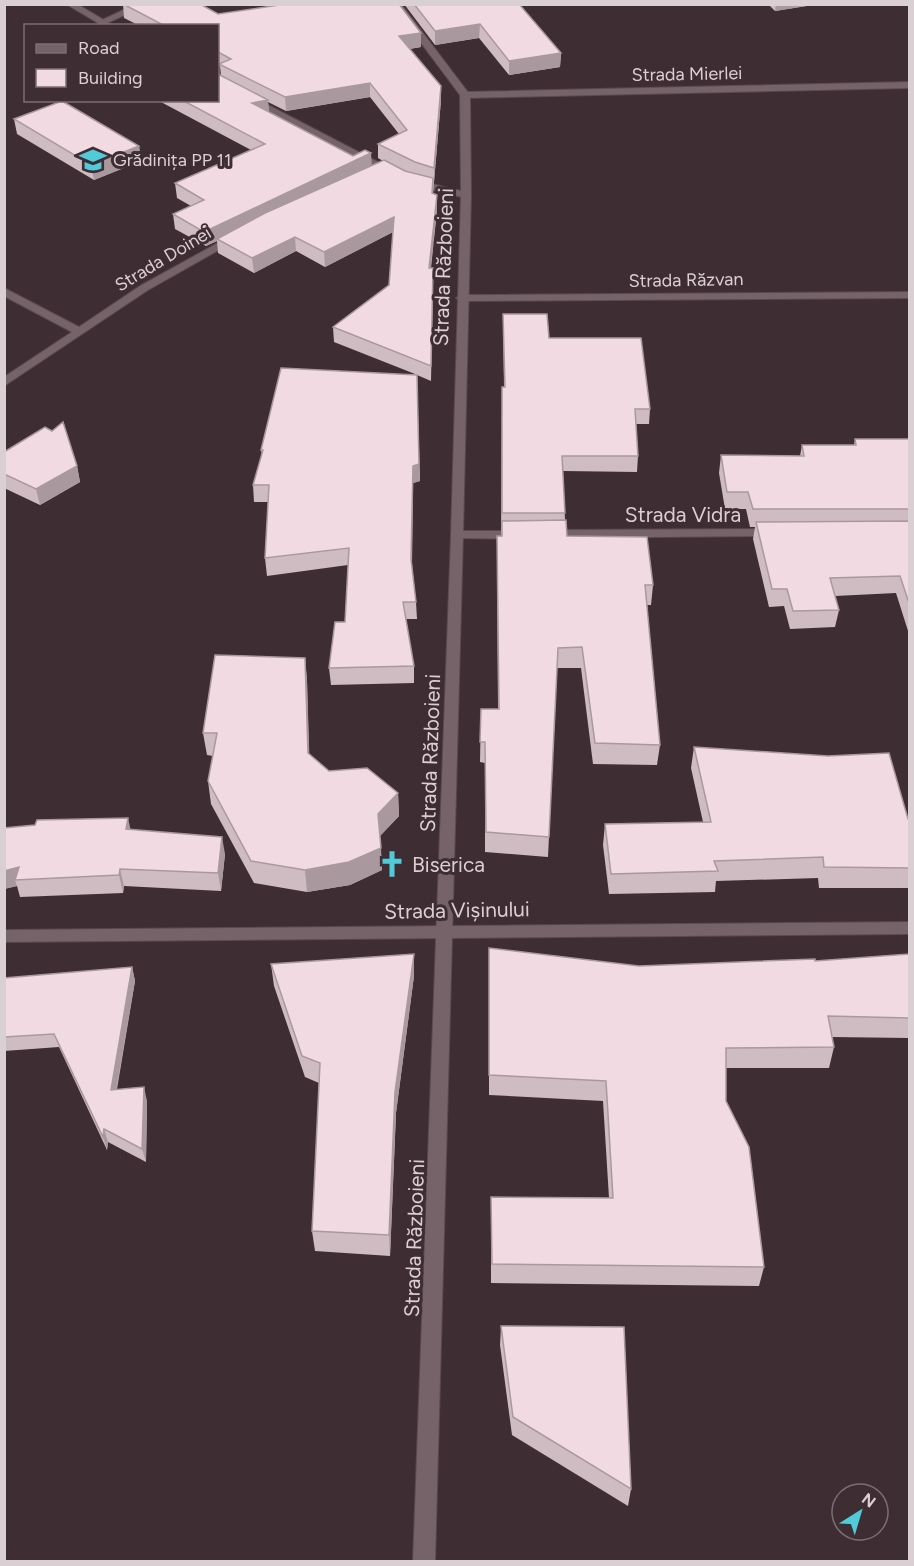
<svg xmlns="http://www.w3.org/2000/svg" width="914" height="1566" font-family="Figtree,sans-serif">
  <rect width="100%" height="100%" fill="#3f2d34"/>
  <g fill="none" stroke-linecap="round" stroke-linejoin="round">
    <defs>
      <path id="service" d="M 136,4 L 149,4 L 105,24 L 98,22 Z"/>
      <path id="minor" d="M 66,4 L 77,4 L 114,26 L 103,26 Z
        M 218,79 L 397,172 L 398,174 L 389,176 L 218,85 Z
        M 910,82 L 910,88 L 465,98 L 460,95 L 465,92 Z
        M 415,180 L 470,193 L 471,195 L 466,198 L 411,185 L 411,181 Z
        M 236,233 L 240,234 L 240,238 L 148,290 L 4,386 L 4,377 L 72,332 L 4,296 L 4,288 L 79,327 L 140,286 Z
        M 910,292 L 910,298 L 462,301 L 456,298 L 462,295 Z
        M 772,529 L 777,530 L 778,533 L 777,536 L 547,538 L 541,534 L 547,530 Z
        M 457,531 L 520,531 L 526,535 L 520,539 L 452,538 L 451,535 Z
        M 910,922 L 910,934 L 4,942 L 4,930 Z"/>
      <path id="tertiary" d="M 392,4 L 401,4 L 470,95 L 471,195 L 463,535 L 435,1562 L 413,1562 L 451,535 L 461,195 L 460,95 Z"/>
    </defs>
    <use href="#service" stroke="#584a4e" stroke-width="2"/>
    <use href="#minor" stroke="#584a4e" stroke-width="2"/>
    <use href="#tertiary" stroke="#584a4e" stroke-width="2"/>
    <use href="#service" fill="#766269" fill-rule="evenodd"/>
    <use href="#minor" fill="#766269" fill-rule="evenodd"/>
    <use href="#tertiary" fill="#766269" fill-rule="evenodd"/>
  </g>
  <path fill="#cfbbc2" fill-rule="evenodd" d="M 123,4 L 218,14 L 280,5 L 279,4 L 399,4 L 421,33 L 421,47 L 410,49 L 441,100 L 434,182 L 433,194 L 437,210 L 431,268 L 433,283 L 431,381 L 417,375 L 420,481 L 413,483 L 412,564 L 416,602 L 417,619 L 406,619 L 414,666 L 414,683 L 331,685 L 329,668 L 345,622 L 348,565 L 267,576 L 265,558 L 268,502 L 254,502 L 253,485 L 262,455 L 261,450 L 415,374 L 334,342 L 333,327 L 389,285 L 393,232 L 325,267 L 296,251 L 254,273 L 218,253 L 217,241 L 206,246 L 175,229 L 173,214 L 191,206 L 177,198 L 175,183 L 251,150 L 161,102 L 161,100 L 218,100 L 221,76 L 220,66 L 218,65 L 218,26 L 140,26 L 124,18 ZM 370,97 L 399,134 L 378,144 L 378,158 L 383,161 L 372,166 L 269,112 L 268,102 L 286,111 Z
    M 404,4 L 519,4 L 561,53 L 560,67 L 509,75 L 479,38 L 435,45 Z
    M 768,4 L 819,4 L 775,11 Z
    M 14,119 L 139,146 L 141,161 L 94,180 L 17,134 Z
    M 503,314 L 549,338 L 650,409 L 649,424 L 636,424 L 638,456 L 637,472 L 563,471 L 565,520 L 567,536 L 653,585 L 651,605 L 647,605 L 660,745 L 657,765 L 593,764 L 581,668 L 557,668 L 548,857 L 485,852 L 485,763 L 480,762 L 481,709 L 498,709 L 497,556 L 497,536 L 501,536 L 502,387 L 504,387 Z
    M 52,431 L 77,466 L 80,482 L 40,505 L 4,488 L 4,452 Z
    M 855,439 L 909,439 L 909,634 L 896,593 L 835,596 L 839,610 L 835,627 L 790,629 L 784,606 L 769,607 L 753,539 L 755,527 L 750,527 L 746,509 L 725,509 L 719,473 L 721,455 L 800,456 L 802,445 L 854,445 Z
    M 305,658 L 307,681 L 309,754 L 329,771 L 398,793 L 399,816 L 380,836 L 382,870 L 350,885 L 307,892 L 254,883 L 211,804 L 208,781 L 213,756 L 207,755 L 203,733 Z
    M 694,747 L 909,819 L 909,888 L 819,888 L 818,878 L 716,881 L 715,892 L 609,894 L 603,845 L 605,824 L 703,822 L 691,768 Z
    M 4,828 L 131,830 L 225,854 L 221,891 L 124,886 L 123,893 L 20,897 L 17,886 L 4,889 Z
    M 489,948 L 639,966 L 815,961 L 909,954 L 909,1038 L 832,1037 L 834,1047 L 829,1068 L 726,1068 L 726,1101 L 764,1267 L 759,1286 L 491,1283 L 491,1197 L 609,1198 L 603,1101 L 489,1095 Z
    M 414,954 L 414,976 L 396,1113 L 390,1256 L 315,1251 L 312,1231 L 319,1083 L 305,1077 L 274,986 L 271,964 Z
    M 132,967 L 135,981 L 117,1089 L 147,1101 L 146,1162 L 108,1142 L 107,1150 L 59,1047 L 4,1051 L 4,978 Z
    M 501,1326 L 631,1489 L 628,1506 L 512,1435 L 500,1345 Z"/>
  <path fill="#a9999e" d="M 776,4 L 819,4 L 775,11 Z
    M 480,24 L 479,38 L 435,45 L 435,31 Z
    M 421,33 L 421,47 L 400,50 L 399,36 Z
    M 561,53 L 560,67 L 509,75 L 509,61 Z
    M 370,83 L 370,97 L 286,111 L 285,97 Z
    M 441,86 L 441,100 L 434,182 L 434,168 Z
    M 268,100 L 269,114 L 252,103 Z
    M 139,146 L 141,161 L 94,180 L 91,165 Z
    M 371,153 L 372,168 L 217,239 L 217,241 L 206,246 L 204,232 Z
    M 437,195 L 437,210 L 429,283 L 429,268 Z
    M 394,217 L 395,231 L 325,267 L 324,252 Z
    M 295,237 L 296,251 L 254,273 L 252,258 Z
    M 419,464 L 420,481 L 413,483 L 412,576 L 413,466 Z
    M 77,466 L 80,482 L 40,505 L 36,489 Z
    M 305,658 L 307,681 L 310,776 L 308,753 Z
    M 398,793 L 399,816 L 380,836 L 378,814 Z
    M 128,818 L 132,836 L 126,829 Z
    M 222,837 L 225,854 L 221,891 L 218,873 Z
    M 381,848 L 382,870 L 350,885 L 307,892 L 305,870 Z
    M 19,867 L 15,880 L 17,886 L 4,889 L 4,871 Z
    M 120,869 L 124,886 L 123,893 L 119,875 Z
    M 414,954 L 414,976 L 396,1113 L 390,1256 L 389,1235 L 395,1092 Z
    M 132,967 L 135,981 L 114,1103 L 111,1090 Z
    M 144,1087 L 147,1101 L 146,1162 L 142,1149 Z
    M 104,1129 L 108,1142 L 107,1150 L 103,1137 Z"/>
  <path fill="#f1dae2" stroke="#a9999e" stroke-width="1.5" d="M 123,4 L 200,4 L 218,14 L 286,4 L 399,4 L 421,33 L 399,36 L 441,86 L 434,168 L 415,162 L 378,144 L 407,130 L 370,83 L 285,97 L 219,64 L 231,59 L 218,52 L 218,26 L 165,26 Z
    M 414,4 L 519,4 L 561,53 L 509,61 L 480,24 L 435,31 Z
    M 218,74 L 268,100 L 252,103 L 353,156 L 365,150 L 371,153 L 204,232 L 173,214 L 204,200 L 175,183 L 265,144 L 182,100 L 218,100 Z
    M 62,101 L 139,146 L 91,165 L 14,119 Z
    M 384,160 L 405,171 L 433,178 L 432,193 L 437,195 L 429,268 L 433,268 L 431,366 L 333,327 L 389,285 L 394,217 L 324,252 L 295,237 L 252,258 L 217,239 L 265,213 Z
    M 503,314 L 547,314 L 549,338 L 641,338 L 650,409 L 635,409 L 638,456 L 562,456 L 565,513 L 502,513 L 502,387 L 505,387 Z
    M 281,368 L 417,375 L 419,464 L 413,466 L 411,559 L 416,602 L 403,602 L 414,666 L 329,668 L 335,622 L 345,622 L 349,548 L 265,558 L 269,485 L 253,485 L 263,450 L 261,450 Z
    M 63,422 L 77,466 L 36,489 L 4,474 L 4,452 L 45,427 L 52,431 Z
    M 855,439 L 909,439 L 909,509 L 753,509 L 748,492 L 727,492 L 721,455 L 804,456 L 802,445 L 856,445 Z
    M 566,520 L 567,536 L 647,537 L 653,585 L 645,585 L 660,745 L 595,743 L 582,647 L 558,648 L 549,837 L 486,832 L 485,742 L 480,742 L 481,709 L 499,709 L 497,536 L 502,536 L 502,521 Z
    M 909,521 L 909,603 L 900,576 L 830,578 L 839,610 L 793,611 L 787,589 L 772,589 L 756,522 Z
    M 215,655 L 305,658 L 308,753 L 329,771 L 367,768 L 398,793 L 378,814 L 381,848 L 349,862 L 305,870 L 251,861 L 208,781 L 217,733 L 203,733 Z
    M 694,747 L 828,756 L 889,753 L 908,819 L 909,819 L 909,868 L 824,867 L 823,857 L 714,861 L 718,871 L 611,874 L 605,824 L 711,822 Z
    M 128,818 L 126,829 L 222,837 L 218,873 L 120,869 L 119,875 L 15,880 L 19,867 L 4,871 L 4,828 L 35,825 L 37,820 Z
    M 489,948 L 639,966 L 815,959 L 815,961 L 909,954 L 909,1018 L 828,1016 L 834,1047 L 726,1048 L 726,1101 L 749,1147 L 764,1267 L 492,1264 L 491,1197 L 613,1198 L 606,1081 L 489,1075 Z
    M 414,954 L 395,1092 L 389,1235 L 312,1231 L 320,1063 L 302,1056 L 271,964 Z
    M 132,967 L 111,1090 L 144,1087 L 142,1149 L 104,1129 L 103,1137 L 54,1034 L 4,1037 L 4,978 Z
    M 501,1326 L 624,1327 L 631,1489 L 513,1417 Z"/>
  <defs>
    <symbol id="school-bare" viewBox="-9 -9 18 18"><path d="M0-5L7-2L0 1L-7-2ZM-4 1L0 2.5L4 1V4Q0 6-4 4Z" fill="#52cbd9" stroke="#3f2d34" stroke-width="2.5" paint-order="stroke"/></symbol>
    <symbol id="church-bare" viewBox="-9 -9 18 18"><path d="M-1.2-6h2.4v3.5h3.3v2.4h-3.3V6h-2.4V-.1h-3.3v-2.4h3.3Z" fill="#52cbd9" stroke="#3f2d34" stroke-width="2.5" paint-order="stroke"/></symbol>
  </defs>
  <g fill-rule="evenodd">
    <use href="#school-bare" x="74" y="141" width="38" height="38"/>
    <use href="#church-bare" x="373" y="845" width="38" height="38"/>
  </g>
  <g text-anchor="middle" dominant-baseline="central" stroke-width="6" stroke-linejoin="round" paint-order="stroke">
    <g font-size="18" fill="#dacfd2" stroke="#3f2d34">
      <text transform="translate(687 74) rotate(-1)">Strada Mierlei</text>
      <text transform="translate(163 259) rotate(-31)">Strada Doinei</text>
      <text transform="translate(686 280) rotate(-1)">Strada Răzvan</text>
    </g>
    <g font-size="18" fill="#dacfd2" stroke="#3f2d34" text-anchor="start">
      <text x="113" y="160">Grădinița PP 11</text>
    </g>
    <g font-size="21" fill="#dacfd2" stroke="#3f2d34">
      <text transform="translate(443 267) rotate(-88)">Strada Războieni</text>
      <text x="683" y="514">Strada Vidra</text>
      <text transform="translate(430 753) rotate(-88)">Strada Războieni</text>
      <text transform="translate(457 910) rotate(-1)">Strada Vișinului</text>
      <text transform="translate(414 1238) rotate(-88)">Strada Războieni</text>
    </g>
    <g font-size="21" fill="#dacfd2" stroke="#3f2d34" text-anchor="start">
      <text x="412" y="864">Biserica</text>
    </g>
  </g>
  <rect width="914" height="1566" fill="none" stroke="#dacfd2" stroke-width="12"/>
  <rect x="24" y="24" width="195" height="78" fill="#3f2d34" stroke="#7d6e73" stroke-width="1.5"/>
  <rect x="36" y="44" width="30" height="9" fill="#766269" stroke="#7d6e73" stroke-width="1.5"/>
  <text x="78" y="54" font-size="18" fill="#dacfd2">Road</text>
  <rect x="36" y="69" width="30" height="18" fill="#f1dae2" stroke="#7d6e73" stroke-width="1.5"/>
  <text x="78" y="84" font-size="18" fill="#dacfd2">Building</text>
  <g transform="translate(860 1512) rotate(37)"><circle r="28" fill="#3f2d34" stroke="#7d6e73" stroke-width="1.5"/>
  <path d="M0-4.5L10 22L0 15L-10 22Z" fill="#52cbd9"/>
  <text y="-9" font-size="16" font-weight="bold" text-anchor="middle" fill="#dacfd2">N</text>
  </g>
</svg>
